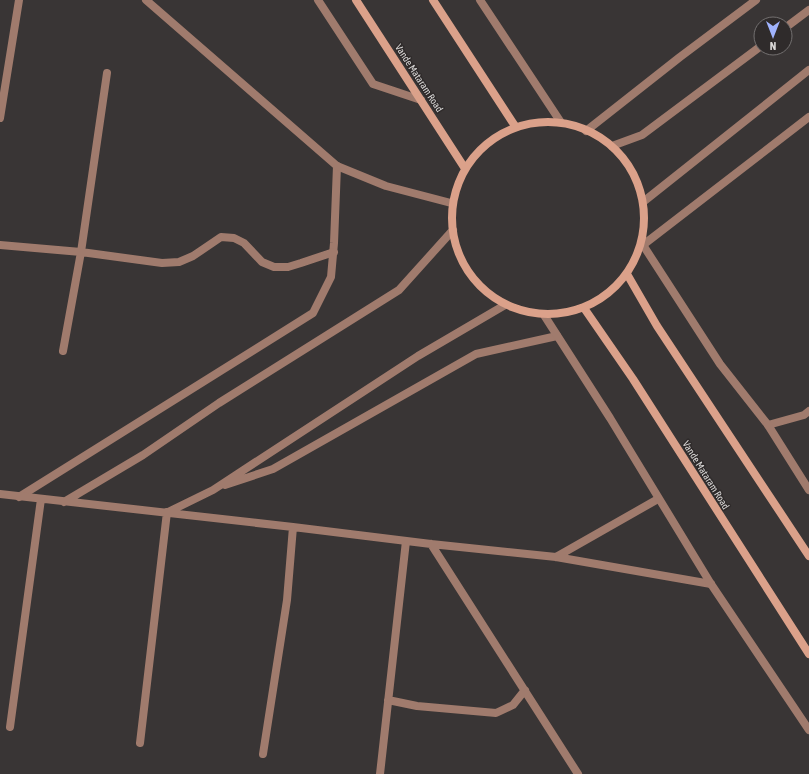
<svg xmlns="http://www.w3.org/2000/svg" width="809" height="774" font-family="'Asap Condensed',sans-serif">
  <rect width="100%" height="100%" fill="#393535"/>
  <g fill="none" stroke-linecap="round" stroke-linejoin="round">
    <path stroke="#a07b6d" stroke-width="8" d="M 19,497 L 313,313 L 331,277 L 334,243 L 337,166"/>
    <path stroke="#a07b6d" stroke-width="8" d="M 0,118 L 19,0
      M 586,131 L 680,57 L 756,0
      M 0,245 L 81,252 L 162,263 L 179,262 L 193,256 L 221,237 L 234,238 L 244,243 L 262,262 L 274,267 L 288,267 L 301,263 L 334,252
      M 643,245 L 809,117
      M 63,351 L 81,252 L 107,73
      M 768,425 L 804,415 L 809,411
      M 225,485 L 273,469 L 476,354 L 557,336
      M 0,494 L 293,527 L 431,544 L 556,557 L 711,584
      M 64,502 L 143,455 L 219,403 L 399,290 L 453,230
      M 168,512 L 213,490 L 418,356 L 505,305
      M 431,544 L 578,774
      M 556,557 L 658,499
      M 388,700 L 417,706 L 496,713 L 513,705 L 525,690
      M 10,727 L 41,499
      M 140,743 L 167,512
      M 263,754 L 287,600 L 293,527
      M 380,774 L 406,541"/>
    <path stroke="#a07b6d" stroke-width="8" d="M 146,0 L 337,166 L 386,186 L 451,203
      M 318,0 L 373,84 L 421,100
      M 480,0 L 560,121
      M 785,28 L 809,10
      M 612,146 L 642,135 L 761,46
      M 643,202 L 809,70
      M 643,245 L 720,364 L 768,425 L 809,490
      M 544,315 L 610,418 L 711,584 L 809,730"/>
    <path stroke="#dba18a" stroke-width="8" d="M 356,0 L 464,167
      M 433,0 L 515,126
      M452 218a96 96 0 1 1 192 0a96 96 0 1 1-192 0Z
      M 627,274 L 657,326 L 809,556
      M 584,308 L 633,379 L 809,654"/>
  </g>
  <g text-anchor="middle" dominant-baseline="central" stroke-width="3" stroke-linejoin="round" paint-order="stroke">
    <g font-size="10" fill="#dad8d7" stroke="#2f2b2b">
      <text transform="translate(419 78) rotate(57)">Vande Mataram Road</text>
      <text transform="translate(706 475) rotate(58)">Vande Mataram Road</text>
    </g>
  </g>
  <g transform="translate(773 36) rotate(180)"><circle r="19" fill="#2f2b2b" stroke="#737070"/>
  <path d="M0-3L7 15L0 10L-7 15Z" fill="#a0b3fd"/>
  <text y="-6" font-size="11" font-weight="bold" text-anchor="middle" fill="#dad8d7">N</text>
  </g>
</svg>
